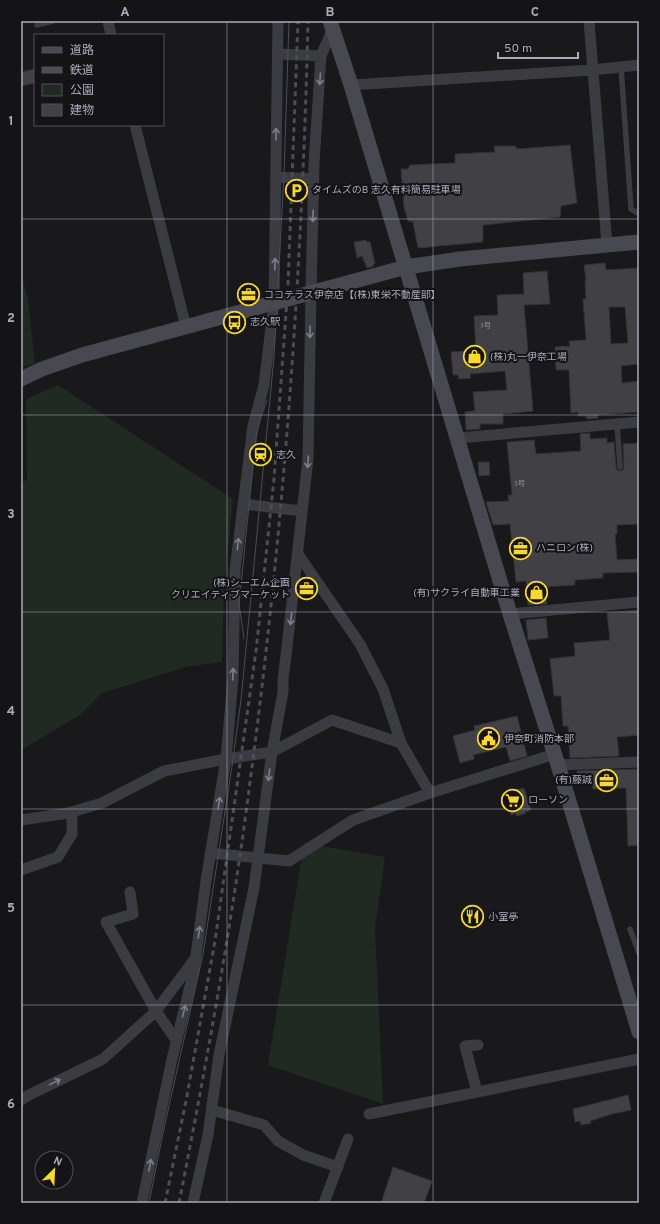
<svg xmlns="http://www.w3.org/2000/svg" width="660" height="1224" font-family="Overpass,'Noto Sans JP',sans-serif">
  <rect width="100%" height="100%" fill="#19181b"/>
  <path fill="#202922" d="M 21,275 L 28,298 L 35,364 L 21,367 Z
    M 58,385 L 233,499 L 224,587 L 222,662 L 186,667 L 102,693 L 80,715 L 21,750 L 21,483 L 27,480 L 26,399 Z
    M 304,843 L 385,857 L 375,928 L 383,1104 L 268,1065 Z"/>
  <path fill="#404045" stroke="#333237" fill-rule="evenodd" d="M 35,69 L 35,83 L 21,86 L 21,72 Z
    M 570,145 L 577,203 L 561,206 L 560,217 L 483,225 L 483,242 L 418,248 L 413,222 L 408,221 L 404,207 L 401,169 L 408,169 L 410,165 L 455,163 L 455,154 L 495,152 L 494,146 L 515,146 L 517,149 Z
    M 366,240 L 367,242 L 370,242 L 375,263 L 373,264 L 374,266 L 367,268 L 362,256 L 357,258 L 354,242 Z
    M 605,263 L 606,270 L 639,268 L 639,364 L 621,366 L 622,383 L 639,381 L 639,412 L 598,415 L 598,418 L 587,419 L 586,416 L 578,416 L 578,412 L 571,413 L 569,370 L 556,370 L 555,347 L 570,346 L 569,341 L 586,340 L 583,299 L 586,299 L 585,280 L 586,280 L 584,265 ZM 609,307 L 625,307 L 628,343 L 611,344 Z
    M 547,271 L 550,304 L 524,305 L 533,411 L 503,414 L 503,424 L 480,424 L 480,429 L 466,430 L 465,412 L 475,411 L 473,392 L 507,390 L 505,371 L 470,374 L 471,378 L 459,379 L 458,375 L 453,375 L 451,352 L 476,350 L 474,316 L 498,315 L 497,295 L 524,294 L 523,273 Z
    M 254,289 L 256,297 L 244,300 L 242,291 Z
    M 590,433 L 590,439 L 607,438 L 607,443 L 614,442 L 616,467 L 617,470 L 620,471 L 623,470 L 624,467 L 623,444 L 639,443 L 639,524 L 617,525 L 617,534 L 615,534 L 617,560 L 639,559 L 639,572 L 603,573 L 603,578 L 575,580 L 575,585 L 545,587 L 547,604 L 528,605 L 526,581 L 516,582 L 510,524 L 493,525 L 486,502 L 509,501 L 508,495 L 512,495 L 507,442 L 534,440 L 536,454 L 581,451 L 580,434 Z
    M 478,462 L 489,462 L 490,475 L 479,476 Z
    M 308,581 L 313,589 L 300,595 L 301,586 Z
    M 639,610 L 639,735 L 617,737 L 619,756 L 570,758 L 568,726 L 563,726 L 561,696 L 554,696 L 550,659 L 575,656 L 574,643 L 610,640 L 607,613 Z
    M 546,618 L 548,638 L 528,640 L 526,620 Z
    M 517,716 L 527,756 L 510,761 L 506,747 L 473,755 L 474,759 L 460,763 L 453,736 L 475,730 L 474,726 Z
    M 639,769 L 639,845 L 628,846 L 626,788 L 593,789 L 592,779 L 578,780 L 577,771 Z
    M 524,788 L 531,810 L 525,812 L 526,813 L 517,816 L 516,813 L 511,815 L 504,793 Z
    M 479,908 L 482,918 L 470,922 L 466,912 Z
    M 628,1095 L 631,1110 L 612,1114 L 590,1121 L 591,1123 L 581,1125 L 580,1121 L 575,1122 L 573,1109 Z
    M 393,1167 L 432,1181 L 424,1203 L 381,1203 Z"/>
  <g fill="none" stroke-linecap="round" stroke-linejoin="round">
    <path stroke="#3b3b42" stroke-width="5.5" d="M 37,25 L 53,21
      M 621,67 L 631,209 L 639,214
      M 617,423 L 620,467
      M 630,929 L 639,953"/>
    <path stroke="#3b3b42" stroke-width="11" d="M 108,21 L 111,35
      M 589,21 L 607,245
      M 278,54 L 321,56
      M 351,85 L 592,70 L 639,65
      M 135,125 L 186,327
      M 276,177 L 314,179
      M 458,438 L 639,422
      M 243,504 L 302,511
      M 298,554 L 360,644 L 383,689 L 401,743
      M 510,614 L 639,602
      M 558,765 L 639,762
      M 21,820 L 68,813 L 102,803 L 164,771 L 226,759 L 272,752 L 332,720 L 401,743 L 430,793
      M 210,853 L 289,861 L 353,820 L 430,793 L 555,754
      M 21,870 L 58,857 L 72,834 L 72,812
      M 130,892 L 133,914 L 106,922 L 156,1011 L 176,1040
      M 477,1092 L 465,1046 L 478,1045
      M 21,1100 L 29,1095 L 103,1059 L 156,1011 L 194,960
      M 212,1110 L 264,1125 L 278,1141 L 303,1155 L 338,1167
      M 369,1114 L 639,1059
      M 142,1203 L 172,1059 L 194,970 L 206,881 L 226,759 L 233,678 L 235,570 L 253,426 L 264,385 L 274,303 L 278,21
      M 193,1203 L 208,1135 L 219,1055 L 254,888 L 272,752 L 283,692 L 283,679 L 286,656 L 308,459 L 311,293 L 314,163 L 321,56 L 333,28
      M 324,1203 L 348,1139"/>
    <path stroke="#474850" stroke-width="15" d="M 330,21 L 351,85 L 510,614 L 558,765 L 639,1032
      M 21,379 L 42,369 L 82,355 L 406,267 L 460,259 L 639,242"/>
    <path stroke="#4c4d55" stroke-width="1" d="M 244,639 L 239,604 L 256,437 L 261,417 L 267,400
      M 149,1203 L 163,1133 L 203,954 L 232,766 L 241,700 L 274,357 L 284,175 L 289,21"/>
    <path stroke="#4c4d55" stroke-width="3" stroke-dasharray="5 4" stroke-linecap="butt" d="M 165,1203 L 186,1101 L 215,941 L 256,651 L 274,479 L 288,285 L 298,21
      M 179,1203 C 206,1066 231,929 249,790 C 283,535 302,278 308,21"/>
  </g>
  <defs><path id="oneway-shaft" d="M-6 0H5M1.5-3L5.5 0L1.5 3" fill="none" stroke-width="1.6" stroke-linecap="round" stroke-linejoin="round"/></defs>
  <g stroke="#7e7f8b">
    <use href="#oneway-shaft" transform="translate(320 79) rotate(94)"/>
    <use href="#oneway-shaft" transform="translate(276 134) rotate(-89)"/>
    <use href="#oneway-shaft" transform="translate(313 216) rotate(92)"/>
    <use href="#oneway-shaft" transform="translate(275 264) rotate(-89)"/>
    <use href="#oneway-shaft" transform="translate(310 332) rotate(91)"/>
    <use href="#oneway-shaft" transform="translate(308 462) rotate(95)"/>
    <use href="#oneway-shaft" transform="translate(238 544) rotate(-83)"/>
    <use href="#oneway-shaft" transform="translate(291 619) rotate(96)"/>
    <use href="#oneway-shaft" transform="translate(233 674) rotate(-88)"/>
    <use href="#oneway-shaft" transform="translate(269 775) rotate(97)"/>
    <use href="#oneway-shaft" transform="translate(219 803) rotate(-81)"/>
    <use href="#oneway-shaft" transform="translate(199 932) rotate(-82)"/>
    <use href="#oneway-shaft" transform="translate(184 1011) rotate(-76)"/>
    <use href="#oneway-shaft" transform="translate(55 1082) rotate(-26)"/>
    <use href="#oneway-shaft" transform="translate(150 1165) rotate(-79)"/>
  </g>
  <path fill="none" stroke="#aaacbb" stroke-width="1" stroke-opacity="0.55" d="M 227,21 L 227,1203M 433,21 L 433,1203M 21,219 L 639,219M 21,415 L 639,415M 21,612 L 639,612M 21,809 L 639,809M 21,1005 L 639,1005"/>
  <defs>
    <symbol id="parking-ring" viewBox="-11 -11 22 22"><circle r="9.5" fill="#141316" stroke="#fad831" stroke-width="1.5"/><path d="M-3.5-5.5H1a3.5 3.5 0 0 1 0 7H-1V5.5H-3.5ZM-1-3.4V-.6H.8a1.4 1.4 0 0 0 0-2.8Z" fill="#fad831"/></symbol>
    <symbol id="office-ring" viewBox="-11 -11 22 22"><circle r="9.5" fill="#141316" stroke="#fad831" stroke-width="1.5"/><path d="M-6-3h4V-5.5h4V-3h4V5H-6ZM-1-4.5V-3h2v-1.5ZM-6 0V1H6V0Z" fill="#fad831"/></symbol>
    <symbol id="bus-ring" viewBox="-11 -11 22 22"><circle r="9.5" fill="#141316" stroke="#fad831" stroke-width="1.5"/><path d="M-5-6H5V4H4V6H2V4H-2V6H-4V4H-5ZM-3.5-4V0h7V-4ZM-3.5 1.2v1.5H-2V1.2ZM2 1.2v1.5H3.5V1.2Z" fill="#fad831"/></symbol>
    <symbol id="shop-ring" viewBox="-11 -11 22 22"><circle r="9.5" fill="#141316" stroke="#fad831" stroke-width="1.5"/><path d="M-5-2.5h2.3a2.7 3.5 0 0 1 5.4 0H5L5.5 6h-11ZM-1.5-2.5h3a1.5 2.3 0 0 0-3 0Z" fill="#fad831"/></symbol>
    <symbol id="station-ring" viewBox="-11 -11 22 22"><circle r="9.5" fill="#141316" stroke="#fad831" stroke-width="1.5"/><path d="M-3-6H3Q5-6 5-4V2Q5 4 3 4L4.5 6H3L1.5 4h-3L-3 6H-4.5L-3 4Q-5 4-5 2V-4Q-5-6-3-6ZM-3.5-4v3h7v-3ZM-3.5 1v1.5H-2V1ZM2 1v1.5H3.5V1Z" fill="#fad831"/></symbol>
    <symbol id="civic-ring" viewBox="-11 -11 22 22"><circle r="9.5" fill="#141316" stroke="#fad831" stroke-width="1.5"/><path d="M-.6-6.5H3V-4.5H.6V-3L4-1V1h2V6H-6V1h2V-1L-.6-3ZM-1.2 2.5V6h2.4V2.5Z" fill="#fad831"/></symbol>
    <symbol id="supermarket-ring" viewBox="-11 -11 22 22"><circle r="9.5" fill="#141316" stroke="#fad831" stroke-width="1.5"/><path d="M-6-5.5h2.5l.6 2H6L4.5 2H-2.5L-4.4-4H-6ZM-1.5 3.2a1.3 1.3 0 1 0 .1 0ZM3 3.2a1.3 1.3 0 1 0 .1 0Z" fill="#fad831"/></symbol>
    <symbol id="restaurant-ring" viewBox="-11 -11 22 22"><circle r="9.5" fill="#141316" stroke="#fad831" stroke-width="1.5"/><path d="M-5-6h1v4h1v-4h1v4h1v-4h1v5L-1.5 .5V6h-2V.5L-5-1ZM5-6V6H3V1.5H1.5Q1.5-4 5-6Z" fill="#fad831"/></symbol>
  </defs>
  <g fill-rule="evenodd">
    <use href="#parking-ring" x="284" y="178" width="25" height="25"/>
    <use href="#office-ring" x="236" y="282" width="25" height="25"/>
    <use href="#bus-ring" x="222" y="310" width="25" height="25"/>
    <use href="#shop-ring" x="462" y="344" width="25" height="25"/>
    <use href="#station-ring" x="248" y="442" width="25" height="25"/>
    <use href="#office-ring" x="508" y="536" width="25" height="25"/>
    <use href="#office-ring" x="294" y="576" width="25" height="25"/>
    <use href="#shop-ring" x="524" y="580" width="25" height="25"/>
    <use href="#civic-ring" x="476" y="726" width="25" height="25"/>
    <use href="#office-ring" x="594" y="768" width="25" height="25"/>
    <use href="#supermarket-ring" x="500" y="788" width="25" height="25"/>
    <use href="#restaurant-ring" x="460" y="904" width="25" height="25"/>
  </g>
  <g text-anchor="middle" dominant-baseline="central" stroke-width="4" stroke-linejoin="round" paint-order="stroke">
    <g font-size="8" fill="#90919e">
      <text x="486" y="326">1号</text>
      <text x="520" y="484">1号</text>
    </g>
    <g font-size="10" fill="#aaacbb" stroke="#141316" text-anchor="start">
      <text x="312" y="190">タイムズのB 志久有料簡易駐車場</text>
      <text x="264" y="295">ココテラス伊奈店【(株)東栄不動産部】</text>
      <text x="250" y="322">志久駅</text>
      <text x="490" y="357">(株)丸一伊奈工場</text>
      <text x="276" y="455">志久</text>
      <text x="536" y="548">ハニロン(株)</text>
      <text x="290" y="583" text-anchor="end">(株)シーエム企画<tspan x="290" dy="12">クリエイティブマーケット</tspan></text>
      <text x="520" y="593" text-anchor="end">(有)サクライ自動車工業</text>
      <text x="504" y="739">伊奈町消防本部</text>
      <text x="592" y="780" text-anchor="end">(有)藤誠</text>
      <text x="528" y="800">ローソン</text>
      <text x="488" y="917">小室亭</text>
    </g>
  </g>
  <rect width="660" height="1224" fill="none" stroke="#141316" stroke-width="44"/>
  <rect x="34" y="34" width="130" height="92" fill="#141316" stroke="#505058"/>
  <rect x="42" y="47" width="20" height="6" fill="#474850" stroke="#505058"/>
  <text x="70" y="54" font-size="12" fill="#aaacbb">道路</text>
  <rect x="42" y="67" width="20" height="6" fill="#4c4d55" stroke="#505058"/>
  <text x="70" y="74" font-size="12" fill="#aaacbb">鉄道</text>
  <rect x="42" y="84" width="20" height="12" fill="#202922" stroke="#505058"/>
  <text x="70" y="94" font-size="12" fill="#aaacbb">公園</text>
  <rect x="42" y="104" width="20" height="12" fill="#404045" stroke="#505058"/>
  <text x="70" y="114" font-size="12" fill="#aaacbb">建物</text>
  <g transform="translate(54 1170) rotate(24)"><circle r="19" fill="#141316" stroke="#505058"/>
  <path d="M0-3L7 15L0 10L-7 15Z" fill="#fad831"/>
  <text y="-6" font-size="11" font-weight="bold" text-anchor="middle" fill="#aaacbb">N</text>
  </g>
  <path d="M498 52v6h80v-6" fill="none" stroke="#aaacbb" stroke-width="2"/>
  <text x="504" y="52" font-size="12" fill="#aaacbb" stroke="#141316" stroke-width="3" paint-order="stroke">50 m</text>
  <rect x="22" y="22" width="616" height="1180" fill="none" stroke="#aaacbb" stroke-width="1.5"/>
  <g font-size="13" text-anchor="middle" font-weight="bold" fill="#aaacbb">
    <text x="125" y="16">A</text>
    <text x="330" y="16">B</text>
    <text x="535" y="16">C</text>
    <text x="11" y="125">1</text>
    <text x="11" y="322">2</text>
    <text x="11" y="518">3</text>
    <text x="11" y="715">4</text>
    <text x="11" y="912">5</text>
    <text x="11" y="1108">6</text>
  </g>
</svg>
